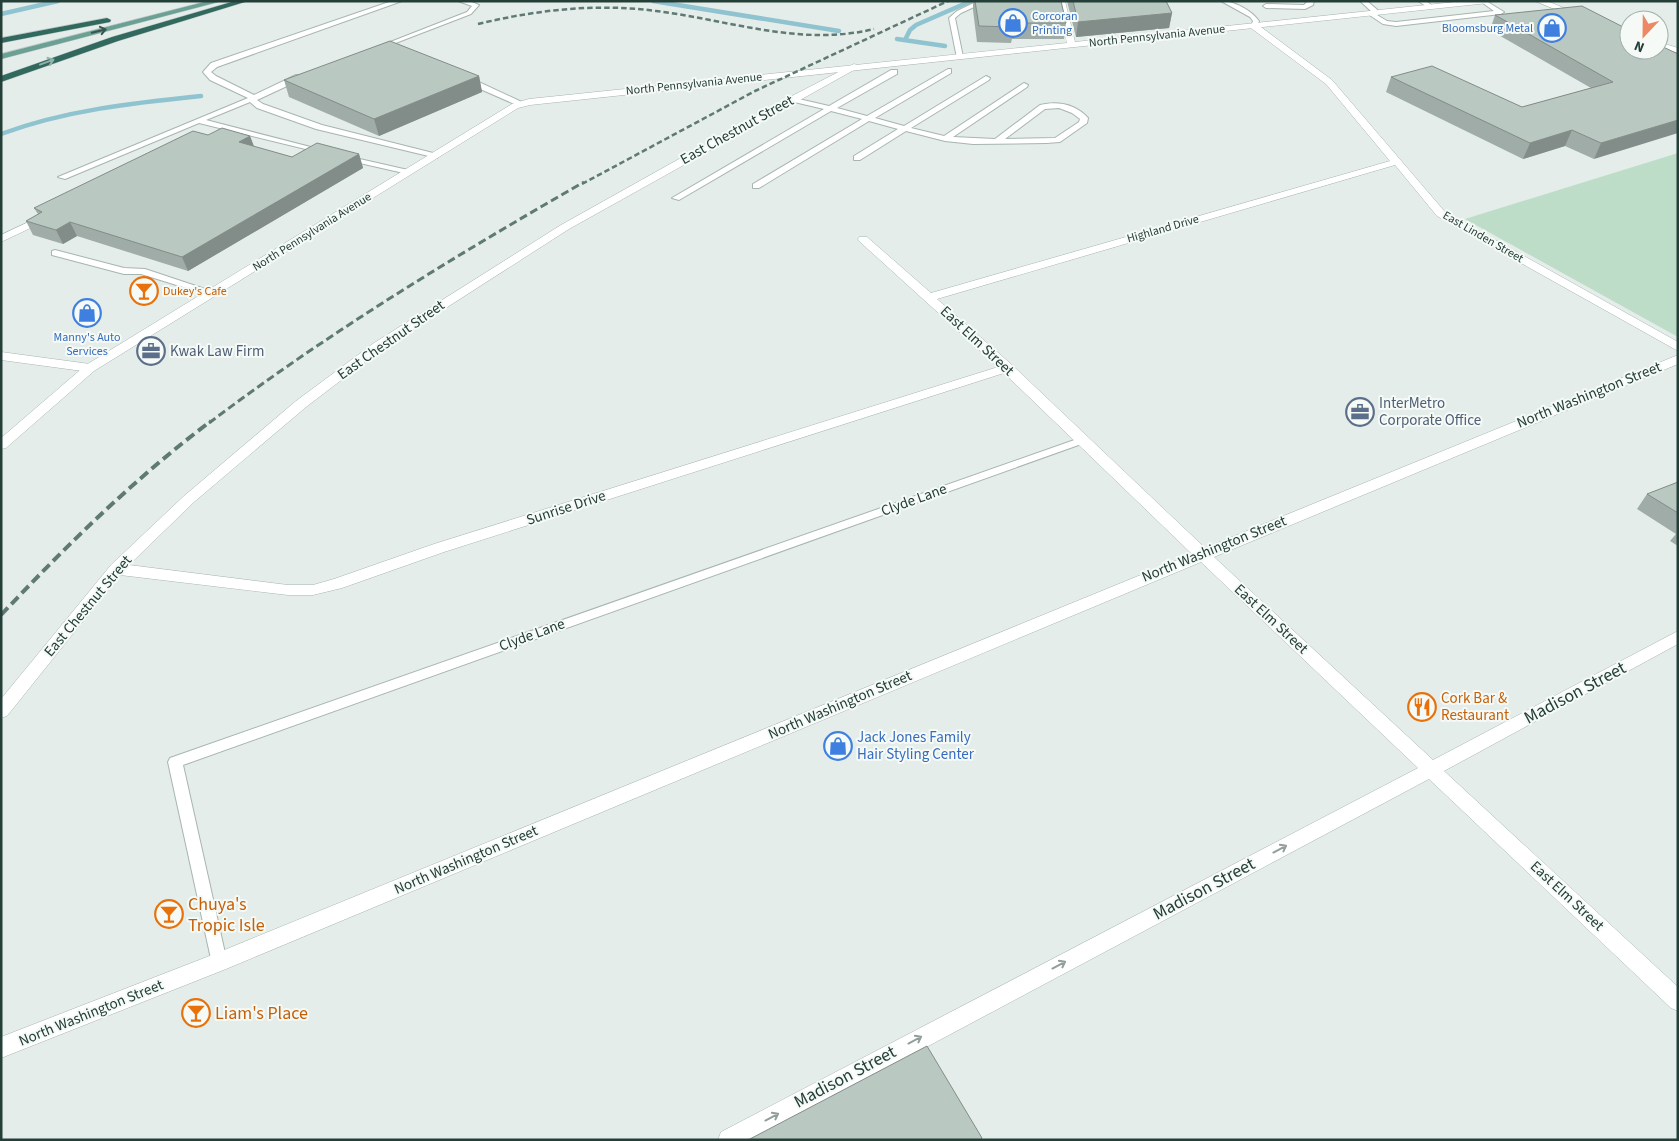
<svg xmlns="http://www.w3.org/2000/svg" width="1679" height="1141" font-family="'Source Sans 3',sans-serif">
  <rect width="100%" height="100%" fill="#e4ede9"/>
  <path fill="#beddc8" d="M 1678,153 L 1678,337 L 1465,219 Z"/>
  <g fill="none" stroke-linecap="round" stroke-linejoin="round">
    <path stroke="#8fc3cf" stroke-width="4.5" d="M 653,1 L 839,31
      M 1,14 L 58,1
      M 897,39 L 945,46
      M 905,40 L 910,30 L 916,25 L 971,1
      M 1,134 C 66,110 133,103 201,96"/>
    <defs>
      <path id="service" d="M 392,1 L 402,1 L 217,67 L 211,72 L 216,76 L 254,95 L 296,75 L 302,75 L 302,79 L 257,100 L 263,104 L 322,125 L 437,154 L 437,158 L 316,129 L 257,108 L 250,102 L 206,120 L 330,152 L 326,154 L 199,123 L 65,179 L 58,177 L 248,98 L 210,80 L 203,72 L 211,63 Z
        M 458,1 L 469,1 L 479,5 L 471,14 L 380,49 L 375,48 L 467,12 L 472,6 Z
        M 978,1 L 987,1 L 961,13 L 955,18 L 963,57 L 957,58 L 949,18 L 957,11 Z
        M 1221,1 C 1234,1 1251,10 1259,21 L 1256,27 L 1251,26 L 1253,21 L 1250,17 Z
        M 1308,1 L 1314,1 L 1313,5 L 1305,9 L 1266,8 L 1263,6 L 1266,4 L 1304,5 Z
        M 1360,1 L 1367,1 L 1381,13 L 1377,15 L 1387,21 L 1396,22 L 1494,11 L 1480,1 L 1486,1 L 1504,12 L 1501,14 L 1396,26 L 1383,24 L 1368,14 L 1368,12 L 1372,12 Z
        M 1418,1 L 1426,1 L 1434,7 L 1429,8 Z
        M 948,69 L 951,69 L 951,73 L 875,118 L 904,126 L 986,76 L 990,78 L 989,80 L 911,128 L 944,136 L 1024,83 L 1028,85 L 1027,87 L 953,137 L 995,139 L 1040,105 C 1058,101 1075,104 1088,118 L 1087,123 L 1060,142 L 1046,143 L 973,144 L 945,141 L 906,131 L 860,160 L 854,160 L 854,156 L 898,129 L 869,121 L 759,188 L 753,188 L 753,184 L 862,119 L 831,111 L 679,200 L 672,198 L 824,109 L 790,101 L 790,97 L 829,106 L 891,70 L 897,70 L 897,74 L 837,108 L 867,116 ZM 1059,108 L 1072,113 L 1080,119 L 1079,122 L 1055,138 L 1005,139 L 1045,109 Z
        M 462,77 L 468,77 L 526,104 L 519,106 L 462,81 Z
        M 342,155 L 408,170 L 412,172 L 408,174 L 342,159 Z
        M 55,250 L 124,268 L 145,269 L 217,293 L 212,296 L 141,274 L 124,274 L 52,255 L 52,251 Z
        M 1083,437 L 1087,438 L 1089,440 L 1087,442 L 183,765 L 227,962 L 225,968 L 219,970 L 213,968 L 168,762 L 170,758 Z"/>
      <path id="minor" d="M 1535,1 L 1547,1 L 1581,15 L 1574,17 Z
        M 1251,24 L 1257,24 L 1332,80 L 1445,212 L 1678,342 L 1678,351 L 1437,216 L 1395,165 L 937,299 L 1012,365 L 1205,548 L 1678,355 L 1678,364 L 1214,557 L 1433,760 L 1678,631 L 1678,644 L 1444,771 L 1678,987 L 1678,1011 L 1671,1008 L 1429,779 L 752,1140 L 718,1140 L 721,1132 L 1418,768 L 1201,562 L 226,969 L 1,1058 L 1,1037 L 212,955 L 1192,554 L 1004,373 L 444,552 L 342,588 L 313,595 L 288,595 L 120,575 L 7,716 L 1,718 L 1,699 L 111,565 L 184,496 L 296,401 L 374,343 L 561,225 L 788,98 L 854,64 L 861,66 L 569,229 L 382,349 L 306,407 L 194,502 L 129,565 L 288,585 L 313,585 L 334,579 L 434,544 L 998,367 L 859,241 L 858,239 L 859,237 L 867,237 L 931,293 L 1390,161 L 1326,84 L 1251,28 Z
        M 1659,42 L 1678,48 L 1678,53 L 1659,47 Z
        M 35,219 L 39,220 L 40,222 L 39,224 L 1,242 L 1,235 Z
        M 1,352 L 90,364 L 96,368 L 90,372 L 1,360 Z"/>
      <path id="tertiary" d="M 1057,1 L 1065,1 L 1075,42 L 1464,1 L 1492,1 L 1488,3 L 530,105 L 518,108 L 94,371 L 6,448 L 1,449 L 1,438 L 86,365 L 512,104 L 529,99 L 1067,43 Z"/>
      <path id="primary" d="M 208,1 L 222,1 L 1,59 L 1,54 Z"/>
      <path id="motorway" d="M 235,1 L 248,1 L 118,41 L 1,82 L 1,76 L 112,37 Z
        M 107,18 L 111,20 L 110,22 L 1,43 L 1,38 Z"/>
    </defs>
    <use href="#service" stroke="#a7b5b0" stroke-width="2"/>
    <use href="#minor" stroke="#a7b5b0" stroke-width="1"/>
    <use href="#tertiary" stroke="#a7b5b0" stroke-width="1"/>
    <use href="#primary" stroke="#c2c9c7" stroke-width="1"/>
    <use href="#motorway" stroke="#c2c9c7" stroke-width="1"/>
    <use href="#service" fill="#fff" fill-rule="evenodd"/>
    <use href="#minor" fill="#fff" fill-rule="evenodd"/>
    <use href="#tertiary" fill="#fff" fill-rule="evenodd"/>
    <use href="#primary" fill="#6ba094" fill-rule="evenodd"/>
    <use href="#motorway" fill="#31695f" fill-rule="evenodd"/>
    <path stroke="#5f7973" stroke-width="2.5" stroke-dasharray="5.5 3" stroke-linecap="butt" d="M 478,24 C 536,10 596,3 656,11 C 729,20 801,47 874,29
      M 582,184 L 755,91 L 948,1"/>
    <path stroke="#5f7973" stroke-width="3" stroke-dasharray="8 4" stroke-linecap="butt" d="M 209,423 C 328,333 455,256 584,182"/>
    <path stroke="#5f7973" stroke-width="4" stroke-dasharray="10 5" stroke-linecap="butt" d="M 1,615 C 67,545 134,479 211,421"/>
  </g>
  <path fill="#a0aca7" d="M 973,1 L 1061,1 L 1066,23 L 1064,39 L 1012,39 L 1011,43 L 977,42 L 973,10 Z
    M 1067,1 L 1166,1 L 1172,13 L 1169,28 L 1076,37 Z
    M 1495,15 L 1659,50 L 1594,159 L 1565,146 L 1523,159 L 1386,92 L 1391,77 L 1522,107 L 1591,88 L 1490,30 Z
    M 479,76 L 482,92 L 379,136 L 289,97 L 284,80 Z
    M 250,136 L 254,147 L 292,157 L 359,154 L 363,168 L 188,271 L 77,236 L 63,244 L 33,235 L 26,221 L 38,214 L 34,208 Z
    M 1678,482 L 1678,546 L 1670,541 L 1676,534 L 1637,509 L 1647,494 Z"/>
  <path fill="#828c88" d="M 1172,13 L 1169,28 L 1076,37 L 1078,22 Z
    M 479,76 L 482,92 L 379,136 L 374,119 Z
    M 1678,120 L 1678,133 L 1594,159 L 1601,143 Z
    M 1572,130 L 1565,146 L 1523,159 L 1530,143 Z
    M 250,136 L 255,149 L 239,142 Z
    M 359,154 L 363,168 L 188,271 L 182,257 Z
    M 70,222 L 77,236 L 63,244 L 56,230 Z"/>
  <path fill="#bac8c2" stroke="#828c88" d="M 975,1 L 1061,1 L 1066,23 L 1012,23 L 1013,27 L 979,26 Z
    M 1073,1 L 1166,1 L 1172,13 L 1078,22 Z
    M 1582,6 L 1629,30 L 1629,50 L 1659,50 L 1659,45 L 1678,54 L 1678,120 L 1601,143 L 1572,130 L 1530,143 L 1391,77 L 1432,66 L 1522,107 L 1613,82 L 1495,15 Z
    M 390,41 L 479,76 L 374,119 L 284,80 Z
    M 222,128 L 250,136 L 239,142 L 292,157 L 317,143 L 359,154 L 182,257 L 70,222 L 56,230 L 26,221 L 42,212 L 34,208 L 193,131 L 208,135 Z
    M 1678,482 L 1678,513 L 1647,494 Z
    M 927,1046 L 982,1138 L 980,1140 L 748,1140 Z"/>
  <defs><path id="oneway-shaft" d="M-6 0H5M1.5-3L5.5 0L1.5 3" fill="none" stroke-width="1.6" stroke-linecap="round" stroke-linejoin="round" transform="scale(1.25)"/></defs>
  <use stroke="#36564f" href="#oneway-shaft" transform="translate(99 31) rotate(-14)"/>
  <use stroke="#93b2ab" href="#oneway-shaft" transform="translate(47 62) rotate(-20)"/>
  <g stroke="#929e9c">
    <use href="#oneway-shaft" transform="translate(1280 849) rotate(-28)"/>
    <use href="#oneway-shaft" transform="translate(1059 965) rotate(-28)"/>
    <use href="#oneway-shaft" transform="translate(915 1040) rotate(-28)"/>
    <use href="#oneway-shaft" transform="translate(772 1117) rotate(-28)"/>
  </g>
  <defs>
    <symbol id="shop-ring" viewBox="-11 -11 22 22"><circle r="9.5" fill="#f5faf7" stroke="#3f7fe0" stroke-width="1.5"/><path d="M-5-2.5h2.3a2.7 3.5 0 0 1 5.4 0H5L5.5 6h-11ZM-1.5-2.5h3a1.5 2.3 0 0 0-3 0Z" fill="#3f7fe0"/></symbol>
    <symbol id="bar-ring" viewBox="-11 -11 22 22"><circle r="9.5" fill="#f5faf7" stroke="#e8710a" stroke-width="1.5"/><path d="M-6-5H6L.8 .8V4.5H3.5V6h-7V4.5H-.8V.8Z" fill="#e8710a"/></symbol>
    <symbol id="office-ring" viewBox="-11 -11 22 22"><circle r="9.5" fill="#f5faf7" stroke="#5c6f8a" stroke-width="1.5"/><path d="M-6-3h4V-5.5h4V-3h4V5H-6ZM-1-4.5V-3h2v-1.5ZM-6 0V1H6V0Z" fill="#5c6f8a"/></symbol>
    <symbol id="restaurant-ring" viewBox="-11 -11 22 22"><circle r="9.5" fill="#f5faf7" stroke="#e8710a" stroke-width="1.5"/><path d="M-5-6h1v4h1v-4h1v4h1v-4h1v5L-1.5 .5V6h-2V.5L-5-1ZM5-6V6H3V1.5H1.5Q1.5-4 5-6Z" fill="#e8710a"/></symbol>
  </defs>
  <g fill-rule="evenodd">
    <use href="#shop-ring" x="997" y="7" width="32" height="32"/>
    <use href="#shop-ring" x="1536" y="12" width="32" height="32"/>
    <use href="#bar-ring" x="128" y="275" width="32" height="32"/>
    <use href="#shop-ring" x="71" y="297" width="32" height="32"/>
    <use href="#office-ring" x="135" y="335" width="32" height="32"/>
    <use href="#office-ring" x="1344" y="396" width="32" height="32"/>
    <use href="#restaurant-ring" x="1406" y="691" width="32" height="32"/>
    <use href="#shop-ring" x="822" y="730" width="32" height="32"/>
    <use href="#bar-ring" x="153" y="898" width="32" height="32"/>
    <use href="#bar-ring" x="180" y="997" width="32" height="32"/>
  </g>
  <g text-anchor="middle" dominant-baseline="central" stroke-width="4" stroke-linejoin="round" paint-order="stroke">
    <g font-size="12" fill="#366cbe" stroke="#f5faf7" text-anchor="start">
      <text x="1032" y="16">Corcoran<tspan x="1032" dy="14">Printing</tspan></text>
      <text x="1533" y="28" text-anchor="end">Bloomsburg Metal</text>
      <text x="87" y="337" text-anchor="middle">Manny's Auto<tspan x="87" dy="14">Services</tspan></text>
    </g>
    <g font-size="12" fill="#243e38" stroke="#f5faf7">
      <text transform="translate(1157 36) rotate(-6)">North Pennsylvania Avenue</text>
      <text transform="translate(694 84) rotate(-6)">North Pennsylvania Avenue</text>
      <text transform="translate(1163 229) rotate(-16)">Highland Drive</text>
      <text transform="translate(312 232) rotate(-32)">North Pennsylvania Avenue</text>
      <text transform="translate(1483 237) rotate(30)">East Linden Street</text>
    </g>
    <g font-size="12" fill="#c56008" stroke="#f5faf7" text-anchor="start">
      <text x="163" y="291">Dukey's Cafe</text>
    </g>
    <g font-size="15" fill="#243e38" stroke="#f5faf7">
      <text transform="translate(737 130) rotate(-29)">East Chestnut Street</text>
      <text transform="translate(391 340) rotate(-35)">East Chestnut Street</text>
      <text transform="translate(977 341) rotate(43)">East Elm Street</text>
      <text transform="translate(1589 395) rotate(-22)">North Washington Street</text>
      <text transform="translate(914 500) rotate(-20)">Clyde Lane</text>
      <text transform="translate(566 508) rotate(-18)">Sunrise Drive</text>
      <text transform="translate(1214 549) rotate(-22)">North Washington Street</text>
      <text transform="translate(88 606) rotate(-50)">East Chestnut Street</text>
      <text transform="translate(1271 619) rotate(43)">East Elm Street</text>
      <text transform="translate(532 635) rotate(-20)">Clyde Lane</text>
      <text transform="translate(840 705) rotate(-23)">North Washington Street</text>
      <text transform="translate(466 860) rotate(-23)">North Washington Street</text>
      <text transform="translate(1567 896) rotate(43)">East Elm Street</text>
      <text transform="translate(91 1013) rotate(-22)">North Washington Street</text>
    </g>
    <g font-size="15" fill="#4e5e75" stroke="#f5faf7" text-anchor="start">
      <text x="170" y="351">Kwak Law Firm</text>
      <text x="1379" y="403">InterMetro<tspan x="1379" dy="17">Corporate Office</tspan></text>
    </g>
    <g font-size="15" fill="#c56008" stroke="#f5faf7" text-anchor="start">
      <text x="1441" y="698">Cork Bar &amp;<tspan x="1441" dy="17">Restaurant</tspan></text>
    </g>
    <g font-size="15" fill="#366cbe" stroke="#f5faf7" text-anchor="start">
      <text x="857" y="737">Jack Jones Family<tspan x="857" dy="17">Hair Styling Center</tspan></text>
    </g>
    <g font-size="18" fill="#243e38" stroke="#f5faf7">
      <text transform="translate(1575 693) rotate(-28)">Madison Street</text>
      <text transform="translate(1204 889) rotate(-28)">Madison Street</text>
      <text transform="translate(845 1077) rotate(-28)">Madison Street</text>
    </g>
    <g font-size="18" fill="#c56008" stroke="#f5faf7" text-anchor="start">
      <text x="188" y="904">Chuya's<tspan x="188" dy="21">Tropic Isle</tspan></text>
      <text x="215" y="1013">Liam's Place</text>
    </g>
  </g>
  <rect width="1679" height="1141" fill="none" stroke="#243e38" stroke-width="5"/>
  <g transform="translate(1644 35) rotate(202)"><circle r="24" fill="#f5faf7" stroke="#a1afab"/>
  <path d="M0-4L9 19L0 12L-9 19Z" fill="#ec8964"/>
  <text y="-8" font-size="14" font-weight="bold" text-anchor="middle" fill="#243e38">N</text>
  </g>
</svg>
